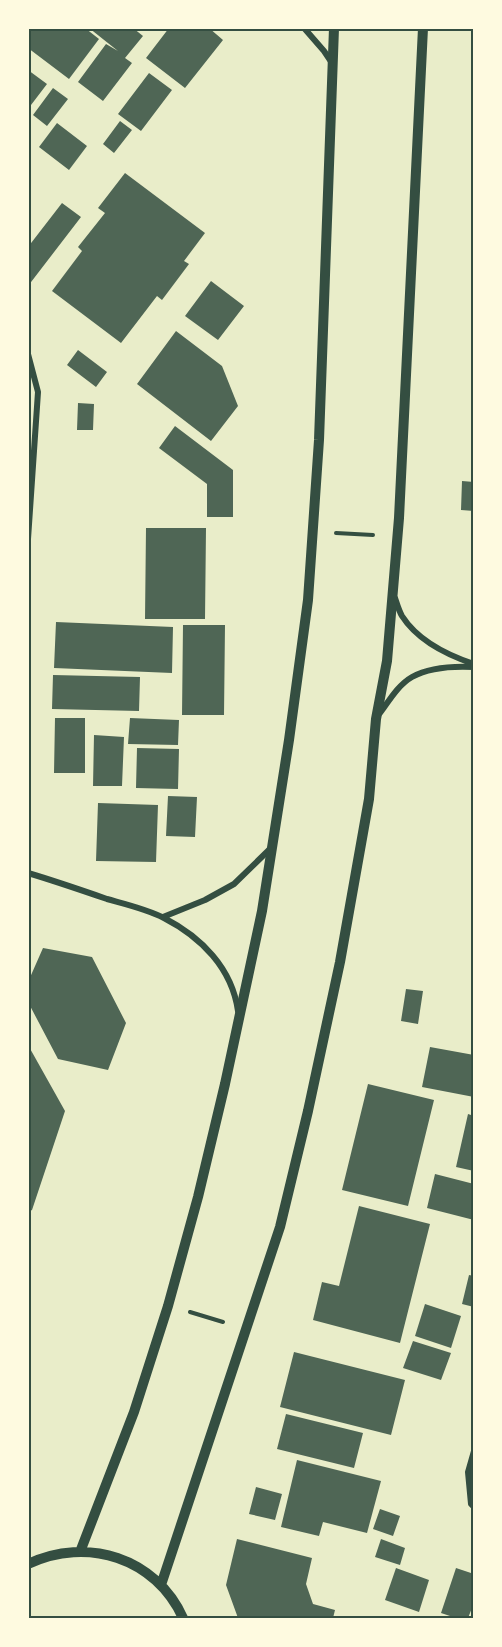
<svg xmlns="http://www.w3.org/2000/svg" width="502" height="1647" font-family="'Roboto Condensed',sans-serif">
  <rect width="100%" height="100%" fill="#e9edc9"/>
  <path fill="#4f6655" d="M 28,28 L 85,28 L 99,39 L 69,79 L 28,48 Z
    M 89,28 L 133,28 L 143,36 L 125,58 L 132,63 L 103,101 L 78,82 L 106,44 L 118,51 Z
    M 169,28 L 209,28 L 223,40 L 185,88 L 146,58 Z
    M 28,70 L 47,84 L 31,105 L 28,103 Z
    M 149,73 L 172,90 L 141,131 L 118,114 Z
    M 53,88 L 68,99 L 47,126 L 33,115 Z
    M 120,121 L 132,130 L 114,153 L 103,144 Z
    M 57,123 L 87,146 L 69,170 L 39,147 Z
    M 125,173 L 205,233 L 184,261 L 189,264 L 162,300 L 157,296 L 121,343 L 52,291 L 82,251 L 78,247 L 105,213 L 98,208 Z
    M 62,203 L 81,217 L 28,286 L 28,247 Z
    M 211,281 L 244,306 L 218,340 L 185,316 Z
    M 176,331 L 222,366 L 238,406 L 211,441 L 137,384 Z
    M 78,350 L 107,372 L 96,387 L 67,365 Z
    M 78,403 L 94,404 L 93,430 L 77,430 Z
    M 175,426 L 233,470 L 233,517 L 207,517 L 207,484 L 159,448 Z
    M 462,481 L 474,482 L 474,511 L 461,510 Z
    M 146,528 L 206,528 L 205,619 L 145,619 Z
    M 56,622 L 173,627 L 172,673 L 54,668 Z
    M 183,625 L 225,625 L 224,715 L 182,715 Z
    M 53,675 L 140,677 L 139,711 L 52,709 Z
    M 55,718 L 85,718 L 85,773 L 54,773 Z
    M 130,718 L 179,720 L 178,745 L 128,744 Z
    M 94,735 L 124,737 L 122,786 L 93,786 Z
    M 137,748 L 179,749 L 178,789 L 136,788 Z
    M 168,796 L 197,797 L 195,837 L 166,836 Z
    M 98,803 L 158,805 L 156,862 L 96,861 Z
    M 43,948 L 92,957 L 126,1023 L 108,1070 L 58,1059 L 28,1002 L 28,982 Z
    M 406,989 L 423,991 L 418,1024 L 401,1021 Z
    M 28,1045 L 65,1111 L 32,1210 L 28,1212 Z
    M 430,1047 L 474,1055 L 474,1097 L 422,1087 Z
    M 368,1084 L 434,1100 L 408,1206 L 342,1190 Z
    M 468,1114 L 474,1116 L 474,1171 L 456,1167 Z
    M 435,1174 L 474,1184 L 474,1220 L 427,1208 Z
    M 359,1206 L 430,1224 L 400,1343 L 313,1320 L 322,1282 L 339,1286 Z
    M 469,1275 L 474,1276 L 474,1307 L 462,1304 Z
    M 425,1304 L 461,1316 L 451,1348 L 415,1336 Z
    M 413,1341 L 451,1353 L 441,1380 L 403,1368 Z
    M 294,1352 L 405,1380 L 391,1435 L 280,1407 Z
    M 286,1414 L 363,1433 L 354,1468 L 277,1449 Z
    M 297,1460 L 381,1481 L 367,1533 L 323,1522 L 319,1536 L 281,1527 Z
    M 256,1487 L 282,1494 L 275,1520 L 249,1514 Z
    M 380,1509 L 400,1516 L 393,1536 L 373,1529 Z
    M 237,1539 L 312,1558 L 306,1584 L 313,1604 L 335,1610 L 333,1618 L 238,1618 L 226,1585 Z
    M 381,1539 L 405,1548 L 400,1565 L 375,1557 Z
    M 396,1568 L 429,1580 L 419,1612 L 385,1600 Z
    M 456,1568 L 474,1574 L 474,1603 L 468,1618 L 456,1618 L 441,1613 Z"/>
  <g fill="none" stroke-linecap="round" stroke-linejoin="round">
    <path stroke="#344e41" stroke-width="4" d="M 336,533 L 373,535
      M 190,1312 L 223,1322"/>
    <path stroke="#344e41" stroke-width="6" d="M 304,28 L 324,51 L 332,63
      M 28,354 L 38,392 L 28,539
      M 395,598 C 397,604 399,611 402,616 C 418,641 447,655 474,664
      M 380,713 C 389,701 398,685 412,677 C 430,667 454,666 474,667
      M 28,873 C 55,881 81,890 107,899 C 125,904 147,909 164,918 C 201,937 232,968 238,1011
      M 163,917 L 205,900 L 234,884 L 272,847
      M 474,1451 L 468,1472 L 471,1504 L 474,1507"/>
    <path stroke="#344e41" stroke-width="10" d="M 80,1552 L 134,1412 L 168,1306 L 198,1197 L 225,1084 L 262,911 L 289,740 L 308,600 L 319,440 L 334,28
      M 28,1564 C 87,1536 156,1558 183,1618
      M 161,1585 L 280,1227 L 308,1111 L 340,962 L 369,799 L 376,719 L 387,661 L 399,518 L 423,28"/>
  </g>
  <rect width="502" height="1647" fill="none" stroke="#fefae0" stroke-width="60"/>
  <rect x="30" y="30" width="442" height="1587" fill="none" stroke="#344e41" stroke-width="2"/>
</svg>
